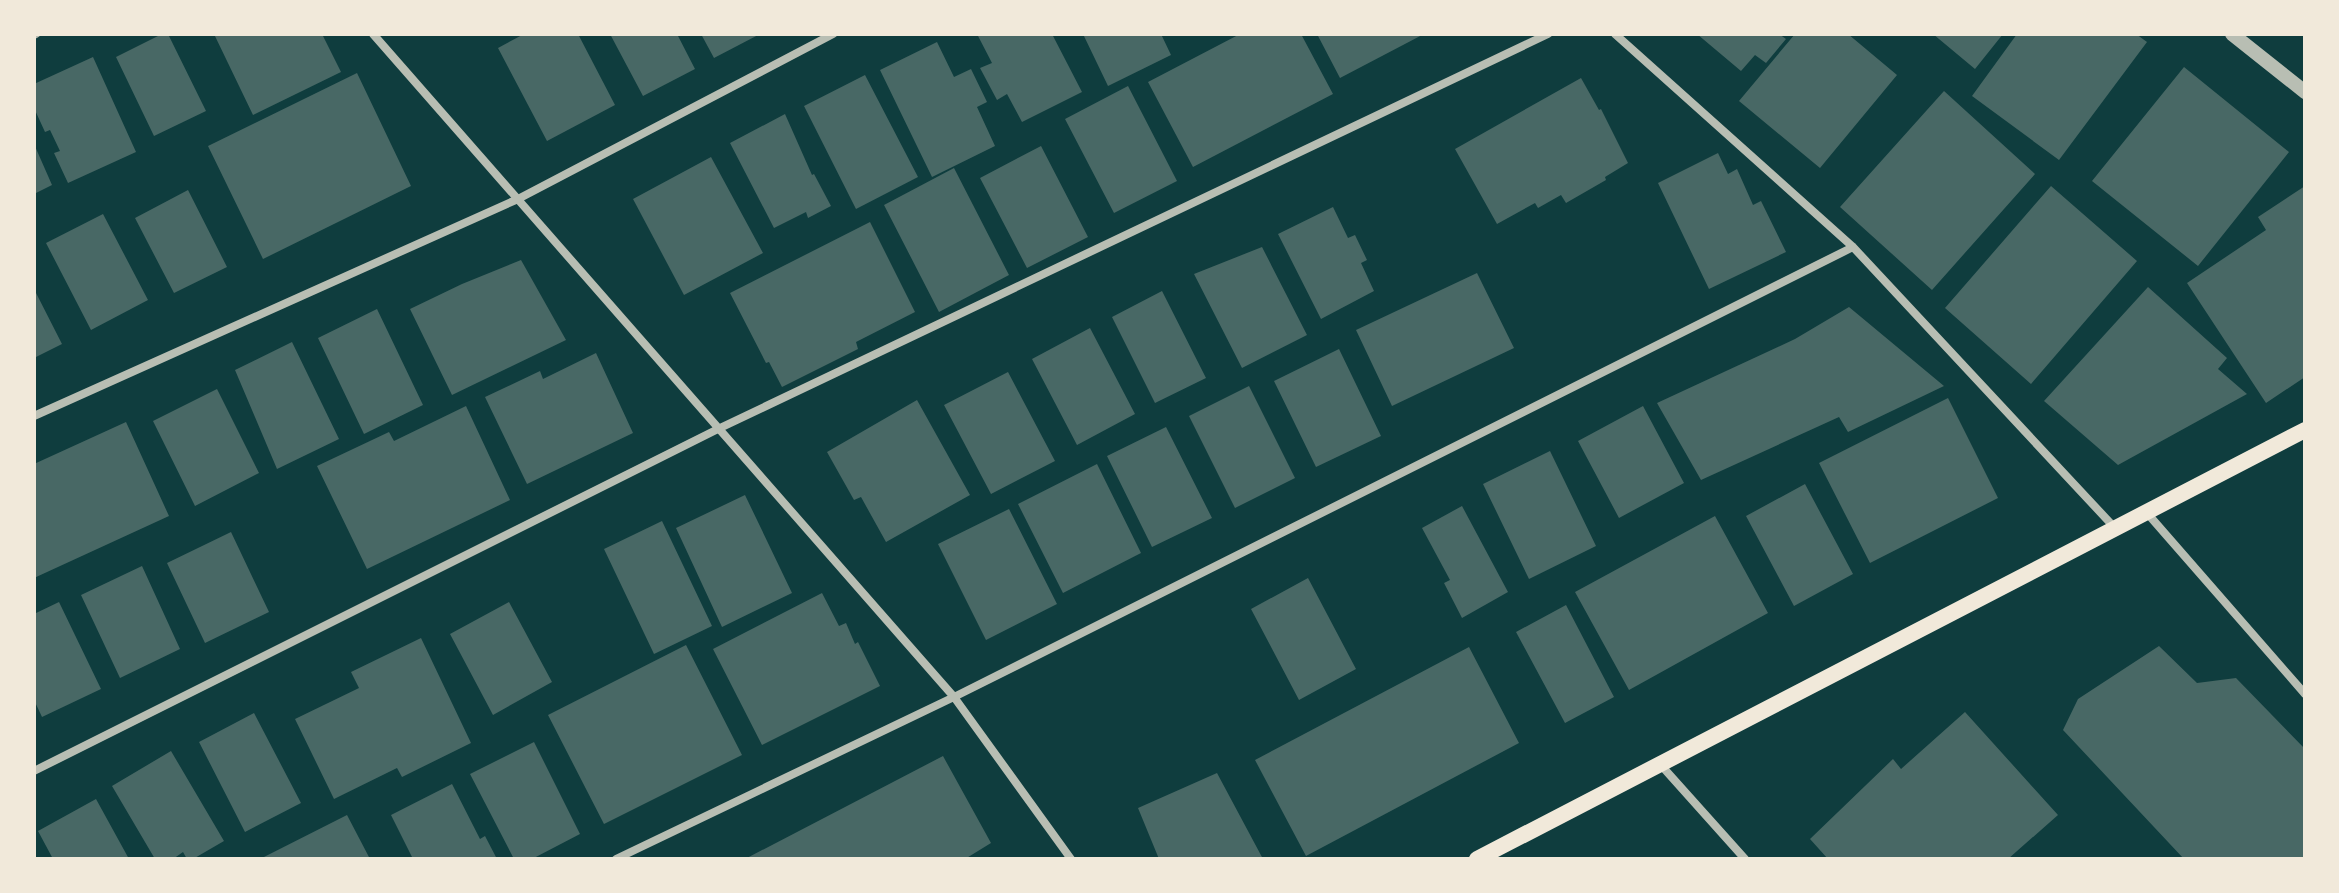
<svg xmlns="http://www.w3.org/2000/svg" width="2339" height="893" font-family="Literata,serif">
  <rect width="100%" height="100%" fill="#0f3d3e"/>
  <path fill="#486865" d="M 162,34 L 168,34 L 206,111 L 154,136 L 116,57 Z
    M 214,34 L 322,34 L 341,72 L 253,115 Z
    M 524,34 L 578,34 L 615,105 L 547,141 L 498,48 Z
    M 610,34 L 677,34 L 695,69 L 643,96 Z
    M 701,34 L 760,34 L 714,58 Z
    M 977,34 L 1052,34 L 1082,92 L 1022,122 L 1007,94 L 997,100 L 980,68 L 992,63 Z
    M 1083,34 L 1161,34 L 1171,55 L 1108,86 Z
    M 1240,34 L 1301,34 L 1333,94 L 1193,167 L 1148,82 Z
    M 1317,34 L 1424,34 L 1340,78 Z
    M 1697,34 L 1779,34 L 1786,39 L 1766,63 L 1755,55 L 1741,71 Z
    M 1795,34 L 1848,34 L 1897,75 L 1820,168 L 1739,101 Z
    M 1933,34 L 2003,34 L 1975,69 Z
    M 2017,34 L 2136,34 L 2147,42 L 2059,160 L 1972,96 Z
    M 937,42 L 954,77 L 971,69 L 987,102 L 977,107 L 995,146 L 932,177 L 880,70 Z
    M 93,57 L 136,152 L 68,183 L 54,153 L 60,151 L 50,130 L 45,132 L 34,108 L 34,84 Z
    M 2184,67 L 2289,152 L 2198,266 L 2092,181 Z
    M 357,73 L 411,186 L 263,259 L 208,146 Z
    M 865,75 L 918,177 L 856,209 L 804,106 Z
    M 1581,78 L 1599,110 L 1601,109 L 1628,163 L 1605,177 L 1606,180 L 1566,203 L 1561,195 L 1538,208 L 1535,203 L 1497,224 L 1455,149 Z
    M 1128,86 L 1177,181 L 1114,213 L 1065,119 Z
    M 1944,91 L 2035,174 L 1932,290 L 1840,207 Z
    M 785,114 L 812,175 L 814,174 L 831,206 L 808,218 L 806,212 L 774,228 L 730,143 Z
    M 34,144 L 52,185 L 34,194 Z
    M 1041,146 L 1088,237 L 1027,268 L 980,178 Z
    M 1718,153 L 1728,174 L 1737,169 L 1753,205 L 1761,201 L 1786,252 L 1709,289 L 1658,183 Z
    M 711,157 L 763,253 L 684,295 L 633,199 Z
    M 954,168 L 1009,275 L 939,312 L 884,205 Z
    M 2051,186 L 2137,261 L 2031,384 L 1945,308 Z
    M 2305,186 L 2305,377 L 2266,403 L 2187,283 L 2266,230 L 2258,217 Z
    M 188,190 L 227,267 L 174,293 L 135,218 Z
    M 1333,207 L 1348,238 L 1355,235 L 1367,260 L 1361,263 L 1374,291 L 1321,319 L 1278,234 Z
    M 103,214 L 148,300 L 91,330 L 46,243 Z
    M 870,222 L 915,312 L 856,342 L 858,349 L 782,387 L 769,362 L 766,363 L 730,293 Z
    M 1262,247 L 1307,335 L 1242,368 L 1194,274 Z
    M 521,260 L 566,340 L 452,395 L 410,309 L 462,284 Z
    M 1477,273 L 1514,348 L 1392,406 L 1356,330 Z
    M 2148,287 L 2227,358 L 2218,369 L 2247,394 L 2118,465 L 2044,401 Z
    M 34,289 L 62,344 L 34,358 Z
    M 1162,291 L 1206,378 L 1155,403 L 1112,317 Z
    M 1849,307 L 1944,386 L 1848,432 L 1839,417 L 1701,480 L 1657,403 L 1795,339 Z
    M 377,309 L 423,405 L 364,434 L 318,338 Z
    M 1090,328 L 1135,414 L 1077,445 L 1032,359 Z
    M 292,342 L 339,439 L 277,469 L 235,370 Z
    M 1339,349 L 1381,436 L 1316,467 L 1274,381 Z
    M 596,353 L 633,433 L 527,484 L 485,397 L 540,371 L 543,379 Z
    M 1008,372 L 1055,461 L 991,494 L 944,405 Z
    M 1249,386 L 1295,478 L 1235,508 L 1189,416 Z
    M 217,389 L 259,473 L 195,506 L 153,421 Z
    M 1948,398 L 1998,498 L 1870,563 L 1819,463 Z
    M 917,400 L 970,495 L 886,542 L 861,497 L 854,500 L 827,452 Z
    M 466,406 L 510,500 L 367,569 L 317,466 L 389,432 L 394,441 Z
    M 1643,406 L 1684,483 L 1619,518 L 1578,441 Z
    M 126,422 L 169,516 L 34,578 L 34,464 Z
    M 1166,427 L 1212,518 L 1152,547 L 1107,456 Z
    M 1550,451 L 1596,546 L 1529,579 L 1483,484 Z
    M 1097,464 L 1141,553 L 1063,593 L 1018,504 Z
    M 1805,484 L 1853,574 L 1794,606 L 1746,516 Z
    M 745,495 L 792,593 L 722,627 L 676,528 Z
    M 1462,506 L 1508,592 L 1462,618 L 1444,583 L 1450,580 L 1422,528 Z
    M 1009,509 L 1057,604 L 986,640 L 938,544 Z
    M 1715,516 L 1768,613 L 1629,690 L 1575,592 Z
    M 662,521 L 712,626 L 654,654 L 604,549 Z
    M 231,532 L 269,612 L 205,643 L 167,563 Z
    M 142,566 L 180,649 L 120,678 L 81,595 Z
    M 1308,578 L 1356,669 L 1299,700 L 1251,609 Z
    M 822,593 L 839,626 L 846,623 L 855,644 L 858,642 L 880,686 L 762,745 L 713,649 Z
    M 59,602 L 101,689 L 42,717 L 34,700 L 34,614 Z
    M 509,602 L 552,682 L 493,715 L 450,634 Z
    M 1566,605 L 1614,697 L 1565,723 L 1516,632 Z
    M 421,638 L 471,743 L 402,777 L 397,768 L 334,799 L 295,719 L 359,688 L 351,672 Z
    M 686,645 L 742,755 L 604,824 L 548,715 Z
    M 2159,646 L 2197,683 L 2236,678 L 2305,749 L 2305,859 L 2184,859 L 2063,730 L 2078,699 Z
    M 1469,647 L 1519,743 L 1306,856 L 1255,760 Z
    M 1965,712 L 2058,815 L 2008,859 L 1828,859 L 1810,839 L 1893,759 L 1901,769 Z
    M 254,713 L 301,803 L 245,832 L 199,742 Z
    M 534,742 L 580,834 L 532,859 L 514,859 L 470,774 Z
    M 171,751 L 224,841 L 193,859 L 187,859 L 183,852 L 173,859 L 155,859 L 112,786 Z
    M 943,756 L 991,843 L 965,859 L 745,859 Z
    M 1217,773 L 1263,859 L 1159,859 L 1138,808 Z
    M 452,784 L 480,839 L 485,836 L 497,859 L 413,859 L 391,815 Z
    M 96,799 L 129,859 L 53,859 L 38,831 Z
    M 347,815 L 370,859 L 260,859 Z"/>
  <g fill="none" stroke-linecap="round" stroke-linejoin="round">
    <path stroke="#b8beb3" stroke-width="8" d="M 373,34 L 954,697 L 1071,859
      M 1615,34 L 1853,247 L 2114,527
      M 34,35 L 36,34
      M 34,416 L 518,199 L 833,34
      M 2147,513 L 2305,694
      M 1660,764 L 1745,859
      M 34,771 L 720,428 L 1548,34
      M 616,859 L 954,697 L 1853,247"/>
    <path stroke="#b8beb3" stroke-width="14" d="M 2232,34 L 2305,92"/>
    <path stroke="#f1e9da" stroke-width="16" d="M 1477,859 L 2305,430"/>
  </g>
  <rect width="2339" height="893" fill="none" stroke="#f1e9da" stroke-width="72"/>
</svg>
